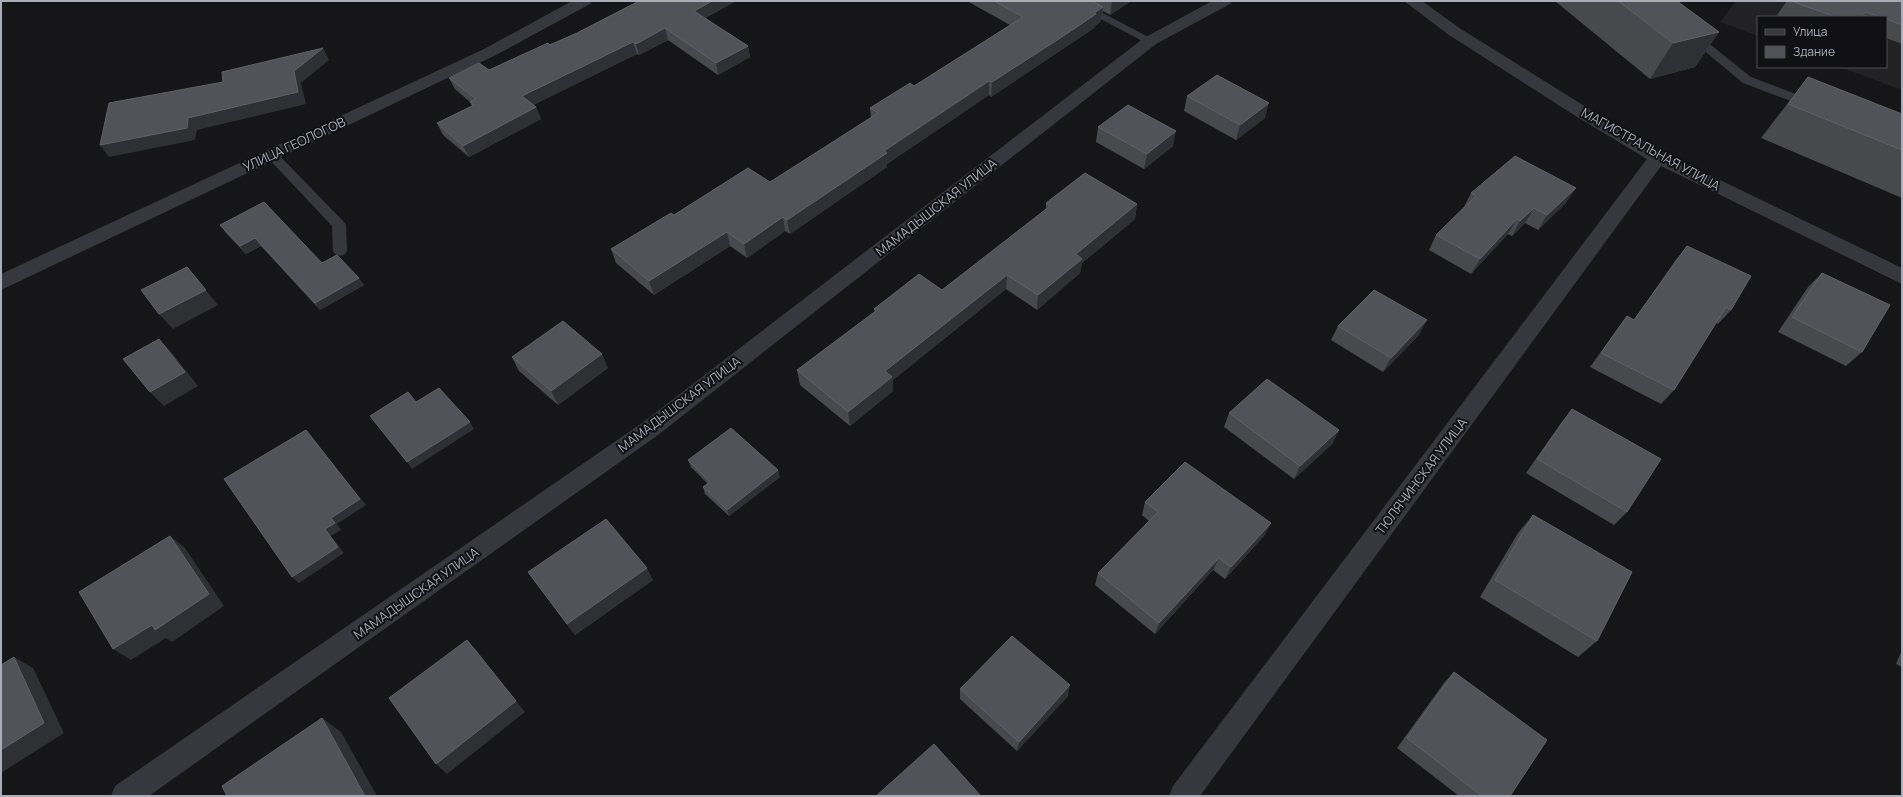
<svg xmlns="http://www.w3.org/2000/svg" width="1903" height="797" font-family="Manrope,sans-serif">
  <rect width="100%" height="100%" fill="#161618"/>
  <path fill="#222225" d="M 1736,1 L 1902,1 L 1902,90 L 1840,67 L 1886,67 L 1886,17 L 1758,17 L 1758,36 L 1720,22 Z"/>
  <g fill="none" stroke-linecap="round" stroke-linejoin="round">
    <path fill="#37383d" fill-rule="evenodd" d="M 1067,1 L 1080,1 L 1156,41 L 1154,43 L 1146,43 Z
      M 1693,33 L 1697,34 L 1751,77 L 1815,101 L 1817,104 L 1815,107 L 1807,107 L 1743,83 L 1689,38 L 1687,36 Z
      M 272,151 L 276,152 L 344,222 L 346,225 L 347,251 L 345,254 L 340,256 L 335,254 L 333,251 L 332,226 L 268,158 L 266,155 L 268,152 Z"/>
    <path fill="#37383d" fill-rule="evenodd" d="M 572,1 L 592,1 L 590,4 L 496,55 L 1,290 L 1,274 L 484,49 Z
      M 1212,1 L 1232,1 L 1230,4 L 1156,44 L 658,435 L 149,796 L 111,796 L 115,786 L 642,423 L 1144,38 Z
      M 1404,1 L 1422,1 L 1461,29 L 1586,107 L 1664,153 L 1902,268 L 1902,284 L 1661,166 L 1200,796 L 1169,796 L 1173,786 L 1647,159 L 1574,115 L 1449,35 Z"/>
  </g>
  <path fill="#47494d" d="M 639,1 L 736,1 L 705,18 L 748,46 L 750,57 L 718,75 L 668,40 L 639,55 L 637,54 L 533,105 L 536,107 L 541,119 L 469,157 L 443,135 L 437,123 L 472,106 L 470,102 L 455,89 L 449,78 L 489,70 L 577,33 Z
    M 967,1 L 1131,1 L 1110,15 L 1103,11 L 1101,21 L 1095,26 L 1094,28 L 991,97 L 989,95 L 887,164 L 887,167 L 790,234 L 785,231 L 747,258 L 730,246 L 654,295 L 616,263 L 611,249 L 674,215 L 770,182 L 871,118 L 870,108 L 914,86 L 1010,25 Z
    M 1555,1 L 1677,1 L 1719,32 L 1695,67 L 1650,79 Z
    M 1787,1 L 1902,1 L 1902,44 L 1886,38 L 1886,17 L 1783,17 L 1777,15 Z
    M 1808,77 L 1902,114 L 1902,198 L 1761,138 Z
    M 1187,96 L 1265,118 L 1236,140 L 1184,111 Z
    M 1098,127 L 1173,146 L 1144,169 L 1096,142 Z
    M 1471,193 L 1566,203 L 1538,230 L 1525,223 L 1512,236 L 1508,234 L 1471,274 L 1429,250 L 1436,235 L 1464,207 Z
    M 1046,203 L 1137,204 L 1135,219 L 1082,263 L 1080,273 L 1037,310 L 1006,289 L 893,380 L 893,391 L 850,426 L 800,385 L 797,370 L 875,312 L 874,309 L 942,290 L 1046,210 Z
    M 220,225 L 364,285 L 320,310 L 261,246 L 246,254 L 226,233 Z
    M 1687,246 L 1731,310 L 1718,324 L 1716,323 L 1674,390 L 1661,404 L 1590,367 L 1616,331 L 1627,316 L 1634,320 L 1675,261 Z
    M 1822,273 L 1862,352 L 1846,366 L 1778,332 L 1808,287 Z
    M 1338,326 L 1419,335 L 1383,372 L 1331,340 Z
    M 512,357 L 608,368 L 558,405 L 519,371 Z
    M 1572,409 L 1627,512 L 1614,525 L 1526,473 L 1561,423 Z
    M 1229,413 L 1339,430 L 1332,444 L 1294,479 L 1224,427 Z
    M 688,460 L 780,477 L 729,516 L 705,494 L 703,487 L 708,484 L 691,467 Z
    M 1145,502 L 1271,523 L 1264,536 L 1225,579 L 1213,570 L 1155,634 L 1095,585 L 1098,573 L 1149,521 L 1142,515 Z
    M 1533,515 L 1597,641 L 1578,657 L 1480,597 L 1518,533 Z
    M 528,572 L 653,580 L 575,635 Z
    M 1902,650 L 1902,667 L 1896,664 Z
    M 1454,672 L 1510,796 L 1459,796 L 1397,748 L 1444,683 Z
    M 960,689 L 1068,696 L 1017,751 L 960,699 Z"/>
  <path fill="#2f3033" d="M 712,1 L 736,1 L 697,22 L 694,11 Z
    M 1112,1 L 1131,1 L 1110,15 Z
    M 1103,7 L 1101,21 L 1095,26 L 1094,28 L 991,97 L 992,82 Z
    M 665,28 L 668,40 L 639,55 L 636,44 Z
    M 1719,32 L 1695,67 L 1650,79 L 1673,43 Z
    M 633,42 L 637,54 L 527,108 L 522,96 Z
    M 748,46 L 750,57 L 718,75 L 716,63 Z
    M 323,48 L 329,60 L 301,83 L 306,104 L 197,130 L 195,140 L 109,157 L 100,145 L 188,118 L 294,71 Z
    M 989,81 L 989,95 L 887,164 L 887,167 L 790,234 L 787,220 L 884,151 Z
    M 1269,103 L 1265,118 L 1236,140 L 1240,125 Z
    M 536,107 L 541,119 L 469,157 L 463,146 Z
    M 1176,131 L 1173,146 L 1144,169 L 1147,154 Z
    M 1576,188 L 1566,203 L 1538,230 L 1547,215 Z
    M 1137,204 L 1135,219 L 1082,263 L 1080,273 L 1037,310 L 1038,295 L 1076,254 Z
    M 1534,208 L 1525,223 L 1512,236 L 1520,221 Z
    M 783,217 L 785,231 L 747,258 L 744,244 Z
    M 1517,219 L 1508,234 L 1471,274 L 1480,259 Z
    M 727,232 L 730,246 L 654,295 L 649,281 Z
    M 255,238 L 261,246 L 246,254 L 240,246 Z
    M 187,267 L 218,305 L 173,329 L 159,314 Z
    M 1007,275 L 1006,289 L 893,380 L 893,391 L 850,426 L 848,412 L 885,371 Z
    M 359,278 L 364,285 L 320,310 L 315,303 Z
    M 1427,320 L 1419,335 L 1383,372 L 1391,358 Z
    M 159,339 L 172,353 L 198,386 L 164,406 L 150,392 Z
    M 602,354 L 608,368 L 558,405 L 551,391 Z
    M 470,422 L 474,429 L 412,469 L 407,462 Z
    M 306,430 L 366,505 L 337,524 L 341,530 L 331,536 L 344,553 L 299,583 L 292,577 L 325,529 L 331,518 Z
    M 1339,430 L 1332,444 L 1294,479 L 1300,466 Z
    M 778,470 L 780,477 L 729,516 L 727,510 Z
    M 1271,523 L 1264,536 L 1225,579 L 1231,567 Z
    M 170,536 L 185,548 L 224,606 L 172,642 L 166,638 L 131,660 L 113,649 L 152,625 Z
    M 1219,558 L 1213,570 L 1155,634 L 1159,623 Z
    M 647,568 L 653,580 L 575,635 L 567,624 Z
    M 467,640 L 477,651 L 525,712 L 447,774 L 436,764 Z
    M 14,657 L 33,668 L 64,733 L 1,773 L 1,750 Z
    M 1070,685 L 1068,696 L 1017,751 L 1019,742 Z
    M 322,718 L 341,732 L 377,796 L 365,796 Z"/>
  <path fill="#525359" stroke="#5f6168" d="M 639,1 L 712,1 L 694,11 L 748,46 L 716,63 L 665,28 L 636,44 L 633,42 L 522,96 L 536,107 L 463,146 L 437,123 L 474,105 L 470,102 L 476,99 L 449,78 L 479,63 L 489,70 L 548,43 L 550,45 L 577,33 Z
    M 994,1 L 1092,1 L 1103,7 L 1094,13 L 1096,14 L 1068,33 L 992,82 L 989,81 L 884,151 L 887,153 L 787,220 L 783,217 L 744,244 L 727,232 L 649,281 L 611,249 L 671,213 L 674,215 L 748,168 L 770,182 L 878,113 L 870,108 L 910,83 L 914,86 L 1023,17 Z
    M 1618,1 L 1677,1 L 1719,32 L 1673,43 Z
    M 1791,1 L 1902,1 L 1902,25 L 1886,19 L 1886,17 L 1880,17 L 1865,12 L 1861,17 L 1836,17 Z
    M 323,48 L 294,71 L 298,92 L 188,118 L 187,128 L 100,145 L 109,103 L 223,82 L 222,72 Z
    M 1217,75 L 1269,103 L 1240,125 L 1187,96 Z
    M 1808,77 L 1902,114 L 1902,150 L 1788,104 Z
    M 1128,105 L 1176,131 L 1147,154 L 1098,127 Z
    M 1515,156 L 1576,188 L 1547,215 L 1534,208 L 1520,221 L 1517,219 L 1480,259 L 1436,235 L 1476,196 L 1471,193 Z
    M 1085,173 L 1137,204 L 1076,254 L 1082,259 L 1038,295 L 1007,275 L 885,371 L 892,377 L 848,412 L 797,370 L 877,310 L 874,309 L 919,274 L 942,290 L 1050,206 L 1046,203 Z
    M 264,202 L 322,263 L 337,255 L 359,278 L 315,303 L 255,238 L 240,246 L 220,225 Z
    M 1687,246 L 1751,276 L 1731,310 L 1726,307 L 1674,390 L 1601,353 L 1627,316 L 1634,320 Z
    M 187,267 L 206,290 L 159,314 L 141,290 Z
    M 1822,273 L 1890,305 L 1862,352 L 1792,317 Z
    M 1374,290 L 1427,320 L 1391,358 L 1338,326 Z
    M 563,321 L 602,354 L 551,391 L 512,357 Z
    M 159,339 L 185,372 L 150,392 L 123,359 Z
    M 1267,379 L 1339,430 L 1300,466 L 1229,413 Z
    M 439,388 L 470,422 L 407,462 L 370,416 L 408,392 L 416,402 Z
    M 1572,409 L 1661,459 L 1627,512 L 1537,459 Z
    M 731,428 L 778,470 L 727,510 L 703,487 L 710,482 L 688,460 Z
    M 306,430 L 360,499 L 331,518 L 335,523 L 325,529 L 338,547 L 292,577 L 224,479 Z
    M 1185,462 L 1271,523 L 1231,567 L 1219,558 L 1159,623 L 1098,573 L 1158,512 L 1145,502 Z
    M 1533,515 L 1632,572 L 1597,641 L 1495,580 Z
    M 606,519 L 647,568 L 567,624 L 528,572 Z
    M 170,536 L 209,594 L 155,630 L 152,625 L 113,649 L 79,592 Z
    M 1012,636 L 1070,685 L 1019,742 L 960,689 Z
    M 467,640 L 516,701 L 436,764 L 389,698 Z
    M 14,657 L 44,723 L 1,750 L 1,665 Z
    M 1454,672 L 1547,740 L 1510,796 L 1482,796 L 1407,738 Z
    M 322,718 L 365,796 L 227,796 L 222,786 Z
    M 934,744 L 981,796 L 876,796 Z"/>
  <g text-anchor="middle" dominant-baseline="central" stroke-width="4" stroke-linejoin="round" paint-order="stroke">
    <g font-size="13" fill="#a8adb8" stroke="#111113">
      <text transform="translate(294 144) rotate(-25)">УЛИЦА ГЕОЛОГОВ</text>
      <text transform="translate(1651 149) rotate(29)">МАГИСТРАЛЬНАЯ УЛИЦА</text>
      <text transform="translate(936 207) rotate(-38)">МАМАДЫШСКАЯ УЛИЦА</text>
      <text transform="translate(679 404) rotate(-37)">МАМАДЫШСКАЯ УЛИЦА</text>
      <text transform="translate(1421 476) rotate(-53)">ТЮЛЯЧИНСКАЯ УЛИЦА</text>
      <text transform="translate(416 593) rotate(-35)">МАМАДЫШСКАЯ УЛИЦА</text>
    </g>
  </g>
  <rect width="1903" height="797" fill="none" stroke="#a8adb8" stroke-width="4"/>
  <rect x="1757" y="16" width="130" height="52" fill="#111113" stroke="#4d4f55"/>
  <rect x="1765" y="29" width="20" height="6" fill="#37383d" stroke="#4d4f55"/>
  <text x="1793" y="36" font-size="12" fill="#a8adb8">Улица</text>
  <rect x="1765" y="46" width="20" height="12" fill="#525359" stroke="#4d4f55"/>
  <text x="1793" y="56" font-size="12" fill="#a8adb8">Здание</text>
</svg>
